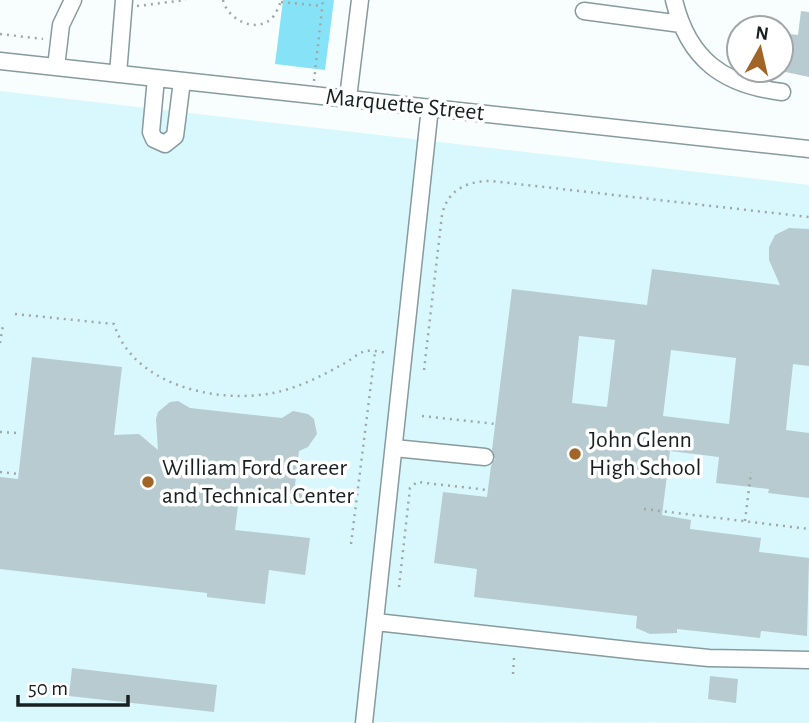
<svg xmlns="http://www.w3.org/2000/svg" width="809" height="723" font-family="'Alegreya Sans',sans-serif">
  <rect width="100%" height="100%" fill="#f8fdfd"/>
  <path fill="#d9f8fe" d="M 0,91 L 809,185 L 809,723 L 0,721 Z"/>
  <path fill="#86e3f7" d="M 283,0 L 334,0 L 325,70 L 275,64 Z"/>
  <path fill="#b7cbd0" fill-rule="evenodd" d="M 801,11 L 809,12 L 809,77 L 781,71 L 781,33 L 798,35 Z
    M 789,228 L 809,229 L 809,366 L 793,364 L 786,430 L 809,433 L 809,498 L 768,493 L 769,489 L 716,483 L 719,457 L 670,451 L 662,515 L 691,520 L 690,529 L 761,538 L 759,552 L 809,558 L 807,636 L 761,631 L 760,638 L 677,629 L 677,633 L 650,634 L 636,628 L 637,616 L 474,597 L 477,569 L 434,563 L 443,492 L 487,497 L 491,466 L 495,459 L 492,450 L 512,289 L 647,305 L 652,269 L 780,285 L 769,260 L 769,247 L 775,235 ZM 579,336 L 615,340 L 607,407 L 572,403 ZM 671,350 L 736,358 L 729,424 L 663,416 Z
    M 32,357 L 122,367 L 114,435 L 139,434 L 158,450 L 156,419 L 158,412 L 170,402 L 178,401 L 190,408 L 282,418 L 293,411 L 308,414 L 314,419 L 317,434 L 308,447 L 299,451 L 295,485 L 305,486 L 303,505 L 239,497 L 235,530 L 310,538 L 305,575 L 269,570 L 265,604 L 207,597 L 207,593 L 0,569 L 0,477 L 18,479 Z
    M 72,668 L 217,685 L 214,712 L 69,696 Z
    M 710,676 L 738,679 L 736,703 L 708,699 Z"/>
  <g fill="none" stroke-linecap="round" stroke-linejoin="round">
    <defs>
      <path id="minor" d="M 674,0 C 688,59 723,85 782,92
        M 584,11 L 681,24
        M 0,61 L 809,149
        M 56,67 L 61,25 L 73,0
        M 118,74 L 124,0
        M 156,78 L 151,132 L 154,139 L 165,144 L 175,136 L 182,81
        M 348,98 L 360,0
        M 394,448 L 485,457
        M 376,622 L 637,651 L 709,658 L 809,660
        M 364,723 L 430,107"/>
    </defs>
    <use href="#minor" stroke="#879a9e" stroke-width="19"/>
    <path stroke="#a0a7a7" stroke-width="2.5" stroke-dasharray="2 5" stroke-linecap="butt" d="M 223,0 C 227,18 253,33 270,20 C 275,16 279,7 281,0
      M 281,2 L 322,6
      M 137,6 L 186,0
      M 0,34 L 43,39
      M 314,81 L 323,0
      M 15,314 L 114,324 C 133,385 216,404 273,393 C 298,388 322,376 343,364 C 350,361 359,352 366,351 C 373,350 382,352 388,353
      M 0,343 L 3,325
      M 424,370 L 442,215 C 447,190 467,181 491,181 L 809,217
      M 422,416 L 495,424
      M 0,432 L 18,433
      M 0,472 L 18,474
      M 644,509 L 809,529
      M 745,521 L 751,472
      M 351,544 L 375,352
      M 399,587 L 410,488 L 417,482 L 488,490
      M 513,674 L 514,658"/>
    <use href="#minor" stroke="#fff" stroke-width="16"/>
  </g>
  <g fill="#a16528" stroke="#fff" stroke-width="2.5">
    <circle cx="575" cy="454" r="7"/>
    <circle cx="148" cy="482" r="7"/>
  </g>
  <g text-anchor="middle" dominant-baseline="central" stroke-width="7" stroke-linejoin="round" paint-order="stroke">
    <g font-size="24" fill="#182021" stroke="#fff">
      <text transform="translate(405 105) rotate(6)">Marquette Street</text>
    </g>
    <g font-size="24" fill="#182021" stroke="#fff" text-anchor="start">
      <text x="589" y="440">John Glenn<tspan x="589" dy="28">High School</tspan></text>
      <text x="162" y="468">William Ford Career<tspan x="162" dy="28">and Technical Center</tspan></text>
    </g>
  </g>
  <g transform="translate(760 49) rotate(8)"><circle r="33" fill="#ffffff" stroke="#a3a6a6" stroke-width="2"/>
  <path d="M0-5L12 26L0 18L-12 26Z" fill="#a16528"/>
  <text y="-10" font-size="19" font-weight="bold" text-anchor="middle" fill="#182021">N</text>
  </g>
  <path d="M18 695v10h110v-10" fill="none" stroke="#182021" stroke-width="3.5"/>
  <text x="28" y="695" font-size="21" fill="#182021" stroke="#ffffff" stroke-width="5" paint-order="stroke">50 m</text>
</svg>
